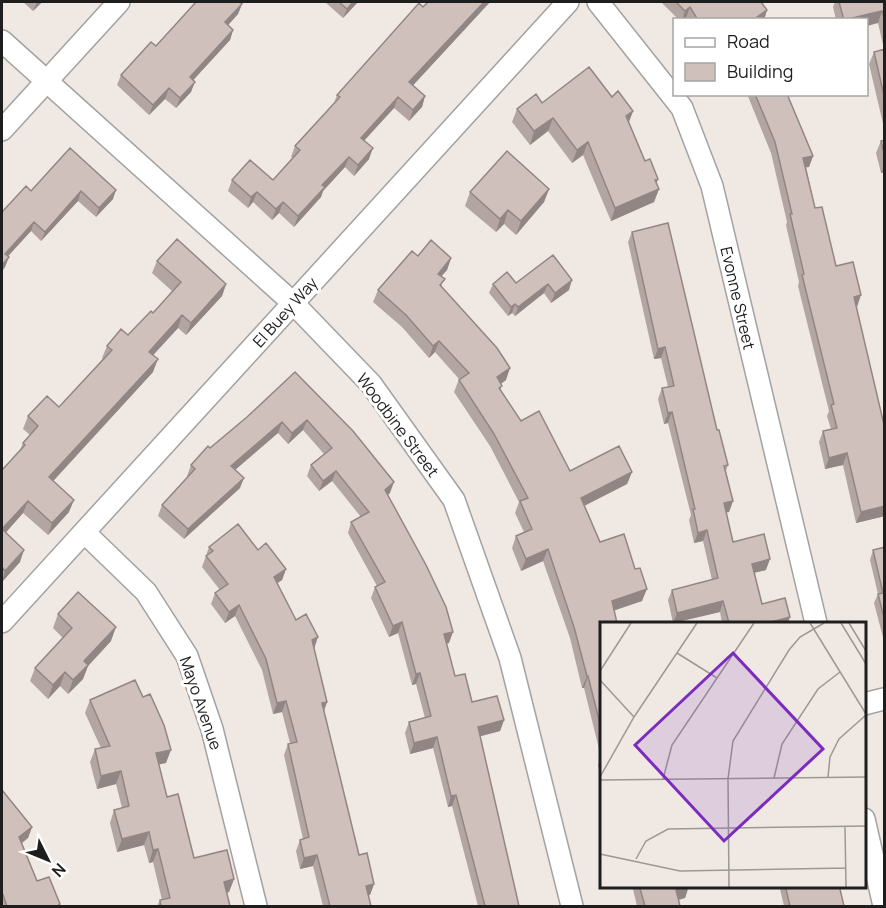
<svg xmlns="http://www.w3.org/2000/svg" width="886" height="908" font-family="Manrope,sans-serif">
  <rect width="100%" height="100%" fill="#f0e9e3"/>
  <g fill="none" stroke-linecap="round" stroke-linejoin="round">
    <defs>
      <path id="street" d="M 598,2 L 682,108 L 712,186 L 816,623
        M 2,41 L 293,303 L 371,384 L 454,500 L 510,658 L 572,906
        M 2,130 L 119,2
        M 84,532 L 146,592 L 187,656 L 212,729 L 256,906
        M 2,622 L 568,2
        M 864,704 L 884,699
        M 864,819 L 884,906"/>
    </defs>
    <use href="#street" stroke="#a2a2a2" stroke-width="24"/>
    <use href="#street" stroke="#fff" stroke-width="21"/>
  </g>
  <path fill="#b3a5a2" d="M 23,2 L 42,2 L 33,11 Z
    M 240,2 L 242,4 L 238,14 L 228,25 L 233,30 L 230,40 L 193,80 L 191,92 L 176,108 L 165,99 L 149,115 L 117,85 L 121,75 L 156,46 Z
    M 325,2 L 358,2 L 343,18 Z
    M 428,2 L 490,2 L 413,85 L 425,96 L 422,107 L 409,121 L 394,108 L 365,140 L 369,159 L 354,176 L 345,167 L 323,191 L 321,197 L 294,227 L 279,213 L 272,220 L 253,202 L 248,208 L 228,191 L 232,180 L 273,180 L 293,158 L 291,157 L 295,146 L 334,103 L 337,95 Z
    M 661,2 L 761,2 L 767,10 L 764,20 L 687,20 L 686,18 L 684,20 L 679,20 Z
    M 835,2 L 885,2 L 885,132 L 869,64 L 874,52 L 884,49 L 878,23 L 867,20 L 836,20 L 833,7 Z
    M 747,94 L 790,94 L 789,98 L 813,156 L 809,167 L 806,167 L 815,208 L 836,266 L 857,307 L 856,307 L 885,516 L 856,523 L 843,465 L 825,469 L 819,442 L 823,431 L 831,429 L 827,416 L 829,411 L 798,286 L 799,282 L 786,225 L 787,222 L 771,153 Z
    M 612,97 L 633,111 L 629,122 L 645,161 L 658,179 L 656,184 L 659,189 L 654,202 L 611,221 L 583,155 L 572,163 L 548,131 L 530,145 L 512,122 L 517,109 L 542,103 Z
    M 885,140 L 885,172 L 881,173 L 876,153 L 881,141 Z
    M 70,148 L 113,199 L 96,217 L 78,201 L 41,241 L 31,231 L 7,256 L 5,267 L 2,271 L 2,212 L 31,191 Z
    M 549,189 L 544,202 L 516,235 L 504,224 L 496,232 L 465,206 L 470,192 Z
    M 632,232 L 717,430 L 728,465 L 726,471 L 733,501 L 729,512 L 726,512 L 733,542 L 766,570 L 754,573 L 762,604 L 788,623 L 722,623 L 720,612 L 673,623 L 668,600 L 672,590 L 712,580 L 703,541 L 694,543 L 689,520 L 691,515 L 668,423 L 664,424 L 658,399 L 662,388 L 668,387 L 661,358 L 654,359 L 628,242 Z
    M 553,255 L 569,290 L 551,303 L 544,293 L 515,316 L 512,313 L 508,316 L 489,293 L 493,284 L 516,283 Z
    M 418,256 L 451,258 L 447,270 L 441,276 L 442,287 L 506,380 L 501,384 L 501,390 L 521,421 L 570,471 L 632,472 L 627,484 L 584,506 L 600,542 L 642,601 L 614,610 L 601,623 L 601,779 L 598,765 L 601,757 L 584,688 L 582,688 L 570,638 L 543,561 L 521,571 L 512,548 L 516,536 L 524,532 L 515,513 L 519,502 L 490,446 L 454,392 L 459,379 L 435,352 L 429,358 L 402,327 L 373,302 L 378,290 Z
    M 157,261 L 226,284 L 222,296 L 186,335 L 178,328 L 153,355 L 153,372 L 53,481 L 69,512 L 48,535 L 23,513 L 5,533 L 20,562 L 2,582 L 2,470 L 20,450 L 23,443 L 30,435 L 23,429 L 28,416 L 59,407 L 103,359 L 102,358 L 107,346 L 128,335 L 153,313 L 172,291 L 152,273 Z
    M 295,372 L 390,493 L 388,495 L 449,643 L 446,644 L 455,676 L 472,702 L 504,720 L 500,731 L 480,736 L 519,906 L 478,906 L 452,806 L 448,807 L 433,748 L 410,754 L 405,733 L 409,722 L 425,718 L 416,684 L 412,685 L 398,633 L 389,637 L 371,598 L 375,587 L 377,586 L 348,533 L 351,522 L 361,517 L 332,481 L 319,491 L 307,476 L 311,465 L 324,454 L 303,430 L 288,444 L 278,433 L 235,469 L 240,488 L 184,539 L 158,516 L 162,505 L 188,477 L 187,476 L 191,465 L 210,448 L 247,417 Z
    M 209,547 L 258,550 L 286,569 L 282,580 L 277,583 L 296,620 L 314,648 L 327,702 L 324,711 L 359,855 L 374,884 L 370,895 L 368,895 L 371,906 L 323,906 L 313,866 L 300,869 L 296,851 L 300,840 L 303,839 L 284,755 L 288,744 L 290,743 L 282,712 L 273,714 L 262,670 L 235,616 L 225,623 L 211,604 L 215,593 L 220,590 L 202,567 Z
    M 885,547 L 885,645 L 874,603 L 878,594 L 870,560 L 873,550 Z
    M 58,614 L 111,641 L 88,666 L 83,679 L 68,694 L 60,686 L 48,699 L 30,681 L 35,668 L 63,638 L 53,628 Z
    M 90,700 L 166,763 L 158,764 L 167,797 L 194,858 L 234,879 L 229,892 L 227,893 L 230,906 L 157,906 L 160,900 L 162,900 L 153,862 L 149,863 L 144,845 L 117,852 L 110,823 L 114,810 L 122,808 L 116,784 L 97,789 L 90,762 L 95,749 L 101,748 L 85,713 Z
    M 2,790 L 32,827 L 28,838 L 22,843 L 37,881 L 59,906 L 2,906 Z
    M 632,885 L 689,885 L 685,898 L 679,900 L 680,906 L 637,906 Z
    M 779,885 L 839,885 L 844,906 L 784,906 Z"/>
  <path fill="#928684" d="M 37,2 L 42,2 L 33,11 Z
    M 353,2 L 358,2 L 343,18 L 347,9 Z
    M 484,2 L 490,2 L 406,93 L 409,82 Z
    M 242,4 L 238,14 L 221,33 L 225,22 Z
    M 690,7 L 686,18 L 682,20 L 685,11 Z
    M 767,10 L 764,20 L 756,20 L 757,17 Z
    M 882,11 L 878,23 L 867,26 L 867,20 L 846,20 Z
    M 233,30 L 230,40 L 186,88 L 190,77 Z
    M 195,82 L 191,92 L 176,108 L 180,98 Z
    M 169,88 L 165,99 L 149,115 L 153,105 Z
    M 425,96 L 422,107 L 409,121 L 413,110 Z
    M 398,97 L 394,108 L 357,148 L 361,138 Z
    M 633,111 L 628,124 L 626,116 Z
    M 553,118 L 548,131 L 530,145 L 534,131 Z
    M 588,142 L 583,155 L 572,163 L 577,150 Z
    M 373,148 L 369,159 L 354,176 L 358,165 Z
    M 813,156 L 809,167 L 799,169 L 803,158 Z
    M 349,157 L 345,167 L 323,191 L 321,197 L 294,227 L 298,216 L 322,185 Z
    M 885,163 L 885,172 L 881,173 Z
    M 658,179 L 654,191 L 659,189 L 654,202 L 611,221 L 615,208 Z
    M 549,189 L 544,202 L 516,235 L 521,221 Z
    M 116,190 L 113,199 L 96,217 L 99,208 Z
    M 81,191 L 78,201 L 41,241 L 45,232 Z
    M 257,192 L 253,202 L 248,208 L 251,197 Z
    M 283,202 L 279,213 L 272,220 L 276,209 Z
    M 508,210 L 504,224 L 496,232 L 500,219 Z
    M 34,222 L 31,231 L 2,263 L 5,254 Z
    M 9,257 L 5,267 L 2,271 L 2,265 Z
    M 451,258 L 447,270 L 434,285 L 438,274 Z
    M 572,280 L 569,290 L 551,303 L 555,293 Z
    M 226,284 L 222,296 L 186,335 L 191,323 Z
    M 548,284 L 544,293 L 515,316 L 518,307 Z
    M 861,295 L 857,307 L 850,308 L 854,297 Z
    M 515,304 L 512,313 L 508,316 L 511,307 Z
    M 182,315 L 178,328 L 145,364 L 149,352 Z
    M 439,341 L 435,352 L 429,358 L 433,346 Z
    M 665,347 L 661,358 L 654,359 L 658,349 Z
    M 158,359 L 153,372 L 45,490 L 49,477 Z
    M 510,368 L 506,380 L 492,389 L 497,377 Z
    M 672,412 L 668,423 L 664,424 L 668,413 Z
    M 307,420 L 303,430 L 288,444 L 292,433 Z
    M 282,422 L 278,433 L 227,477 L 231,466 Z
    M 847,453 L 843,465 L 825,469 L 829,458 Z
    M 336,471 L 332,481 L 319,491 L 323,481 Z
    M 632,472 L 627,484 L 576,510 L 581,498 Z
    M 244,478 L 240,488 L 184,539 L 188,529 Z
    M 394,482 L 390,493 L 381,500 L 385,490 Z
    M 74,500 L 69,512 L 48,535 L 52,523 Z
    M 28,501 L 23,513 L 2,537 L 2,529 Z
    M 733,501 L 729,512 L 720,514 L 724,503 Z
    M 885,506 L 885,516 L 856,523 L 861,512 Z
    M 707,530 L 703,541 L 694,543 L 698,533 Z
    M 548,549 L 543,561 L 521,571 L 526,559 Z
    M 24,550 L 20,562 L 2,582 L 5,571 Z
    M 770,559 L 766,570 L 748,574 L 752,564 Z
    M 286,569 L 282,580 L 270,588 L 274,577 Z
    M 647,589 L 642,601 L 607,613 L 612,601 Z
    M 723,601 L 720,612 L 673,623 L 677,613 Z
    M 239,605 L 235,616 L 225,623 L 229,612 Z
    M 790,617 L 788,623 L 768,623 Z
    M 402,622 L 398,633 L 389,637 L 393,626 Z
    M 116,627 L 111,641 L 88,666 L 83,679 L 68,694 L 73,680 L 84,661 Z
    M 453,632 L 449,643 L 440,645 L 444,634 Z
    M 318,637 L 314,649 L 312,640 Z
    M 65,672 L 60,686 L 48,699 L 53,685 Z
    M 420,673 L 416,684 L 412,685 L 416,674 Z
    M 587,676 L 588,676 L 584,688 L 582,688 Z
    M 286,701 L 282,712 L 273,714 L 277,703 Z
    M 327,702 L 323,713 L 322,703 Z
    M 504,720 L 500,731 L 474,738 L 478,727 Z
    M 437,737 L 433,748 L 410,754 L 414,743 Z
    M 171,750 L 166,763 L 151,766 L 156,753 Z
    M 121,771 L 116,784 L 97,789 L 101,776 Z
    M 456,795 L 452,806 L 448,807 L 451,796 Z
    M 32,827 L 28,838 L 15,848 L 19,837 Z
    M 149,832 L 144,845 L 117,852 L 122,839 Z
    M 158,849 L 153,862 L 149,863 L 153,850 Z
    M 317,855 L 313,866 L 300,869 L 304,858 Z
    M 234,879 L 229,892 L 219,894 L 224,882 Z
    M 374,884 L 370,895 L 362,897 L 366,886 Z
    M 689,886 L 685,898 L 672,901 L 676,890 Z"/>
  <path fill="#d0c0bc" stroke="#928684" stroke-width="1.5" d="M 196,2 L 239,2 L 242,4 L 225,22 L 233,30 L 190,77 L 195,82 L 180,98 L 169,88 L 153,105 L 121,75 L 151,42 L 156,46 Z
    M 339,2 L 353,2 L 347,9 Z
    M 428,2 L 484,2 L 409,82 L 425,96 L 413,110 L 398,97 L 361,138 L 373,148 L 358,165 L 349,157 L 322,185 L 325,187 L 298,216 L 283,202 L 276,209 L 257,192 L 251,197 L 232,180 L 250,160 L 273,180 L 300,150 L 295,146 L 340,97 L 337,95 L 419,3 L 423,7 Z
    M 676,2 L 761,2 L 767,10 L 757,17 L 759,20 L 698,20 L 690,7 L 685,11 Z
    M 839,2 L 885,2 L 885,21 L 882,11 L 844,20 Z
    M 885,49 L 885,100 L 874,52 Z
    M 589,67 L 612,97 L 618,91 L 633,111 L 626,116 L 645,161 L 650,159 L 658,179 L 655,180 L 659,189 L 615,208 L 588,142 L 577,150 L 553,118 L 534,131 L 517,109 L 536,94 L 542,103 Z
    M 755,94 L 787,94 L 813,156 L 803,158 L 815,208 L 822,207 L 836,266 L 853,262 L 861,295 L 854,297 L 885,429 L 885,506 L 861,512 L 847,453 L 829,458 L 823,431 L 837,428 L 831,405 L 834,404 L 802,275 L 804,274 L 790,214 L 792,214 L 775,142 Z
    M 885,140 L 885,157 L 881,141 Z
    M 70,148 L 116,190 L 99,208 L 81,191 L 45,232 L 34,222 L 5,254 L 9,257 L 2,265 L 2,212 L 26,186 L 31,191 Z
    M 507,151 L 549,189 L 521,221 L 508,210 L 500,219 L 470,192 Z
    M 668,223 L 717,430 L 719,430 L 728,465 L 724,466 L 733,501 L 724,503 L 733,542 L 764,534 L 770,559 L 752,564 L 762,604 L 785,598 L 790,617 L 768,623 L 729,623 L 723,601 L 677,613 L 672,590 L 718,578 L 707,530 L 698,533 L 693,509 L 695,509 L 672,412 L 668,413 L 662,388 L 674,386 L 665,347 L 658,349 L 632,232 Z
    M 177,239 L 226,284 L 191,323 L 182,315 L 149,352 L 158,359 L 49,477 L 74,500 L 52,523 L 28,501 L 2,529 L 24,550 L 5,571 L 2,567 L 2,470 L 25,445 L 23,443 L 38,426 L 28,416 L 47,396 L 59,407 L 112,350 L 107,346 L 121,329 L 128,335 L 151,311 L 153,313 L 181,282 L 157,261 Z
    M 431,240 L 451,258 L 438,274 L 445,279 L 440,285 L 497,348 L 510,368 L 497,377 L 502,386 L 499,388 L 521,421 L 539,411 L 570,471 L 619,446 L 632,472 L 581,498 L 600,542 L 624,534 L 635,569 L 640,568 L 647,589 L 612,601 L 617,623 L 601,623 L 601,728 L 588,676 L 587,676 L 574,627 L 548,549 L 526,559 L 516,536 L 532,529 L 520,501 L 528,498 L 494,434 L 459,380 L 469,373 L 439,341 L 433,346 L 406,315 L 378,290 L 412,251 L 418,256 Z
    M 553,255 L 572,280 L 555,293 L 548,284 L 518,307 L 515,304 L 511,307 L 493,284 L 507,272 L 516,283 Z
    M 295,372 L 353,431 L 394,482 L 385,490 L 426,565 L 446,607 L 453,632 L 444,634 L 455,676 L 465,674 L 472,702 L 497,696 L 504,720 L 478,727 L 519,906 L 485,906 L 456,795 L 451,796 L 437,737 L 414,743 L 409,722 L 431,716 L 420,673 L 416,674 L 402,622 L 393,626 L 375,587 L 385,582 L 351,522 L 369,512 L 336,471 L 323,481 L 311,465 L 332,448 L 307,420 L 292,433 L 282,422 L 231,466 L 244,478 L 188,529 L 162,505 L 195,469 L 191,465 L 208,446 L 210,448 L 247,417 Z
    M 238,524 L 258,550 L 266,543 L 286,569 L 274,577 L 296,620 L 306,614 L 318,637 L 312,640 L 327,702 L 322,703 L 359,855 L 367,853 L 374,884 L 366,886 L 371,906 L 330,906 L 317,855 L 304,858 L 300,840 L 309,837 L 288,744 L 297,742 L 286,701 L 277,703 L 266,659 L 239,605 L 229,612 L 215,593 L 228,584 L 206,556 L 213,551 L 209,547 Z
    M 885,547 L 885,622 L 878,594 L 883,593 L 873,550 Z
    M 78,592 L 116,627 L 84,661 L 88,665 L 73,680 L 65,672 L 53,685 L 35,668 L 72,628 L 58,614 Z
    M 135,680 L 143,697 L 150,694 L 164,725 L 171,750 L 156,753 L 167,797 L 178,794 L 194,858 L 227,850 L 234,879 L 224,882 L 230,906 L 161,906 L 160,900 L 170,898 L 158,849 L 153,850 L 149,832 L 122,839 L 114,810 L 129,806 L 121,771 L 101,776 L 95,749 L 110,746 L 90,700 Z
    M 2,790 L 32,827 L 19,837 L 37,881 L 49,877 L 60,904 L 57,906 L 7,906 L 2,892 Z
    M 639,885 L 689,885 L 689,886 L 676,890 L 680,906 L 645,906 Z
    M 785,885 L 839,885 L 844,906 L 790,906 Z"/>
  <g text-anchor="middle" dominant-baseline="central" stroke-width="6" stroke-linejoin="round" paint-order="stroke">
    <g font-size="16" fill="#1e1e1e" stroke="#fff">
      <text transform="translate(738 298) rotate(77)">Evonne Street</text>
      <text transform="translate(285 312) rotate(-48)">El Buey Way</text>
      <text transform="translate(398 425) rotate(53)">Woodbine Street</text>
      <text transform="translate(201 703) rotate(71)">Mayo Avenue</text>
    </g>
  </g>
  <g transform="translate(600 622)">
    <rect width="266" height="266" fill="#f0e9e3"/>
    <path fill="none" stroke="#9c9894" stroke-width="1.5" d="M 210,1 L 266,92M 241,1 L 266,42M 249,1 L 266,29M 77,31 L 117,56M 0,49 L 31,1M 0,58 L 34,95M 0,155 L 34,95 L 97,1M 228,155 L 230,135 L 239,117 L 266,93M 174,156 L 182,122 L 218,67 L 240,50M 63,157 L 72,123 L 154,1M 0,158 L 266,155M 245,205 L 246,265M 0,232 L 80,249 L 245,246M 36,237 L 46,219 L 68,207 L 266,204M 129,265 L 128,157 L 133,119 L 189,28 L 200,15 L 224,1"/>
    <path fill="#7b2cbf" fill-opacity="0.15" stroke="#7b2cbf" stroke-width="3" d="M 133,31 L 223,127 L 124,219 L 35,123 Z"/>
    <rect width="266" height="266" fill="none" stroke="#1e1e1e" stroke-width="3"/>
  </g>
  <rect width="886" height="908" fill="none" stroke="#1e1e1e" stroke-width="6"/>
  <rect x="673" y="18" width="195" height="78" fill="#ffffff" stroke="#a5a5a5" stroke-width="1.5"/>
  <rect x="685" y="38" width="30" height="9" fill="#ffffff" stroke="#a5a5a5" stroke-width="1.5"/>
  <text x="727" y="48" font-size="18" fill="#1e1e1e">Road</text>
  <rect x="685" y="63" width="30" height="18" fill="#d0c0bc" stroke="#a5a5a5" stroke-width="1.5"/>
  <text x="727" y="78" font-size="18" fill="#1e1e1e">Building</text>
  <g transform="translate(48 860) rotate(133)" stroke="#ffffff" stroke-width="4.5" paint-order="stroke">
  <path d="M0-4.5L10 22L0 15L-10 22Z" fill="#1e1e1e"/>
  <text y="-9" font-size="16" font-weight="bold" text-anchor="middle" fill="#1e1e1e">N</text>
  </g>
</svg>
